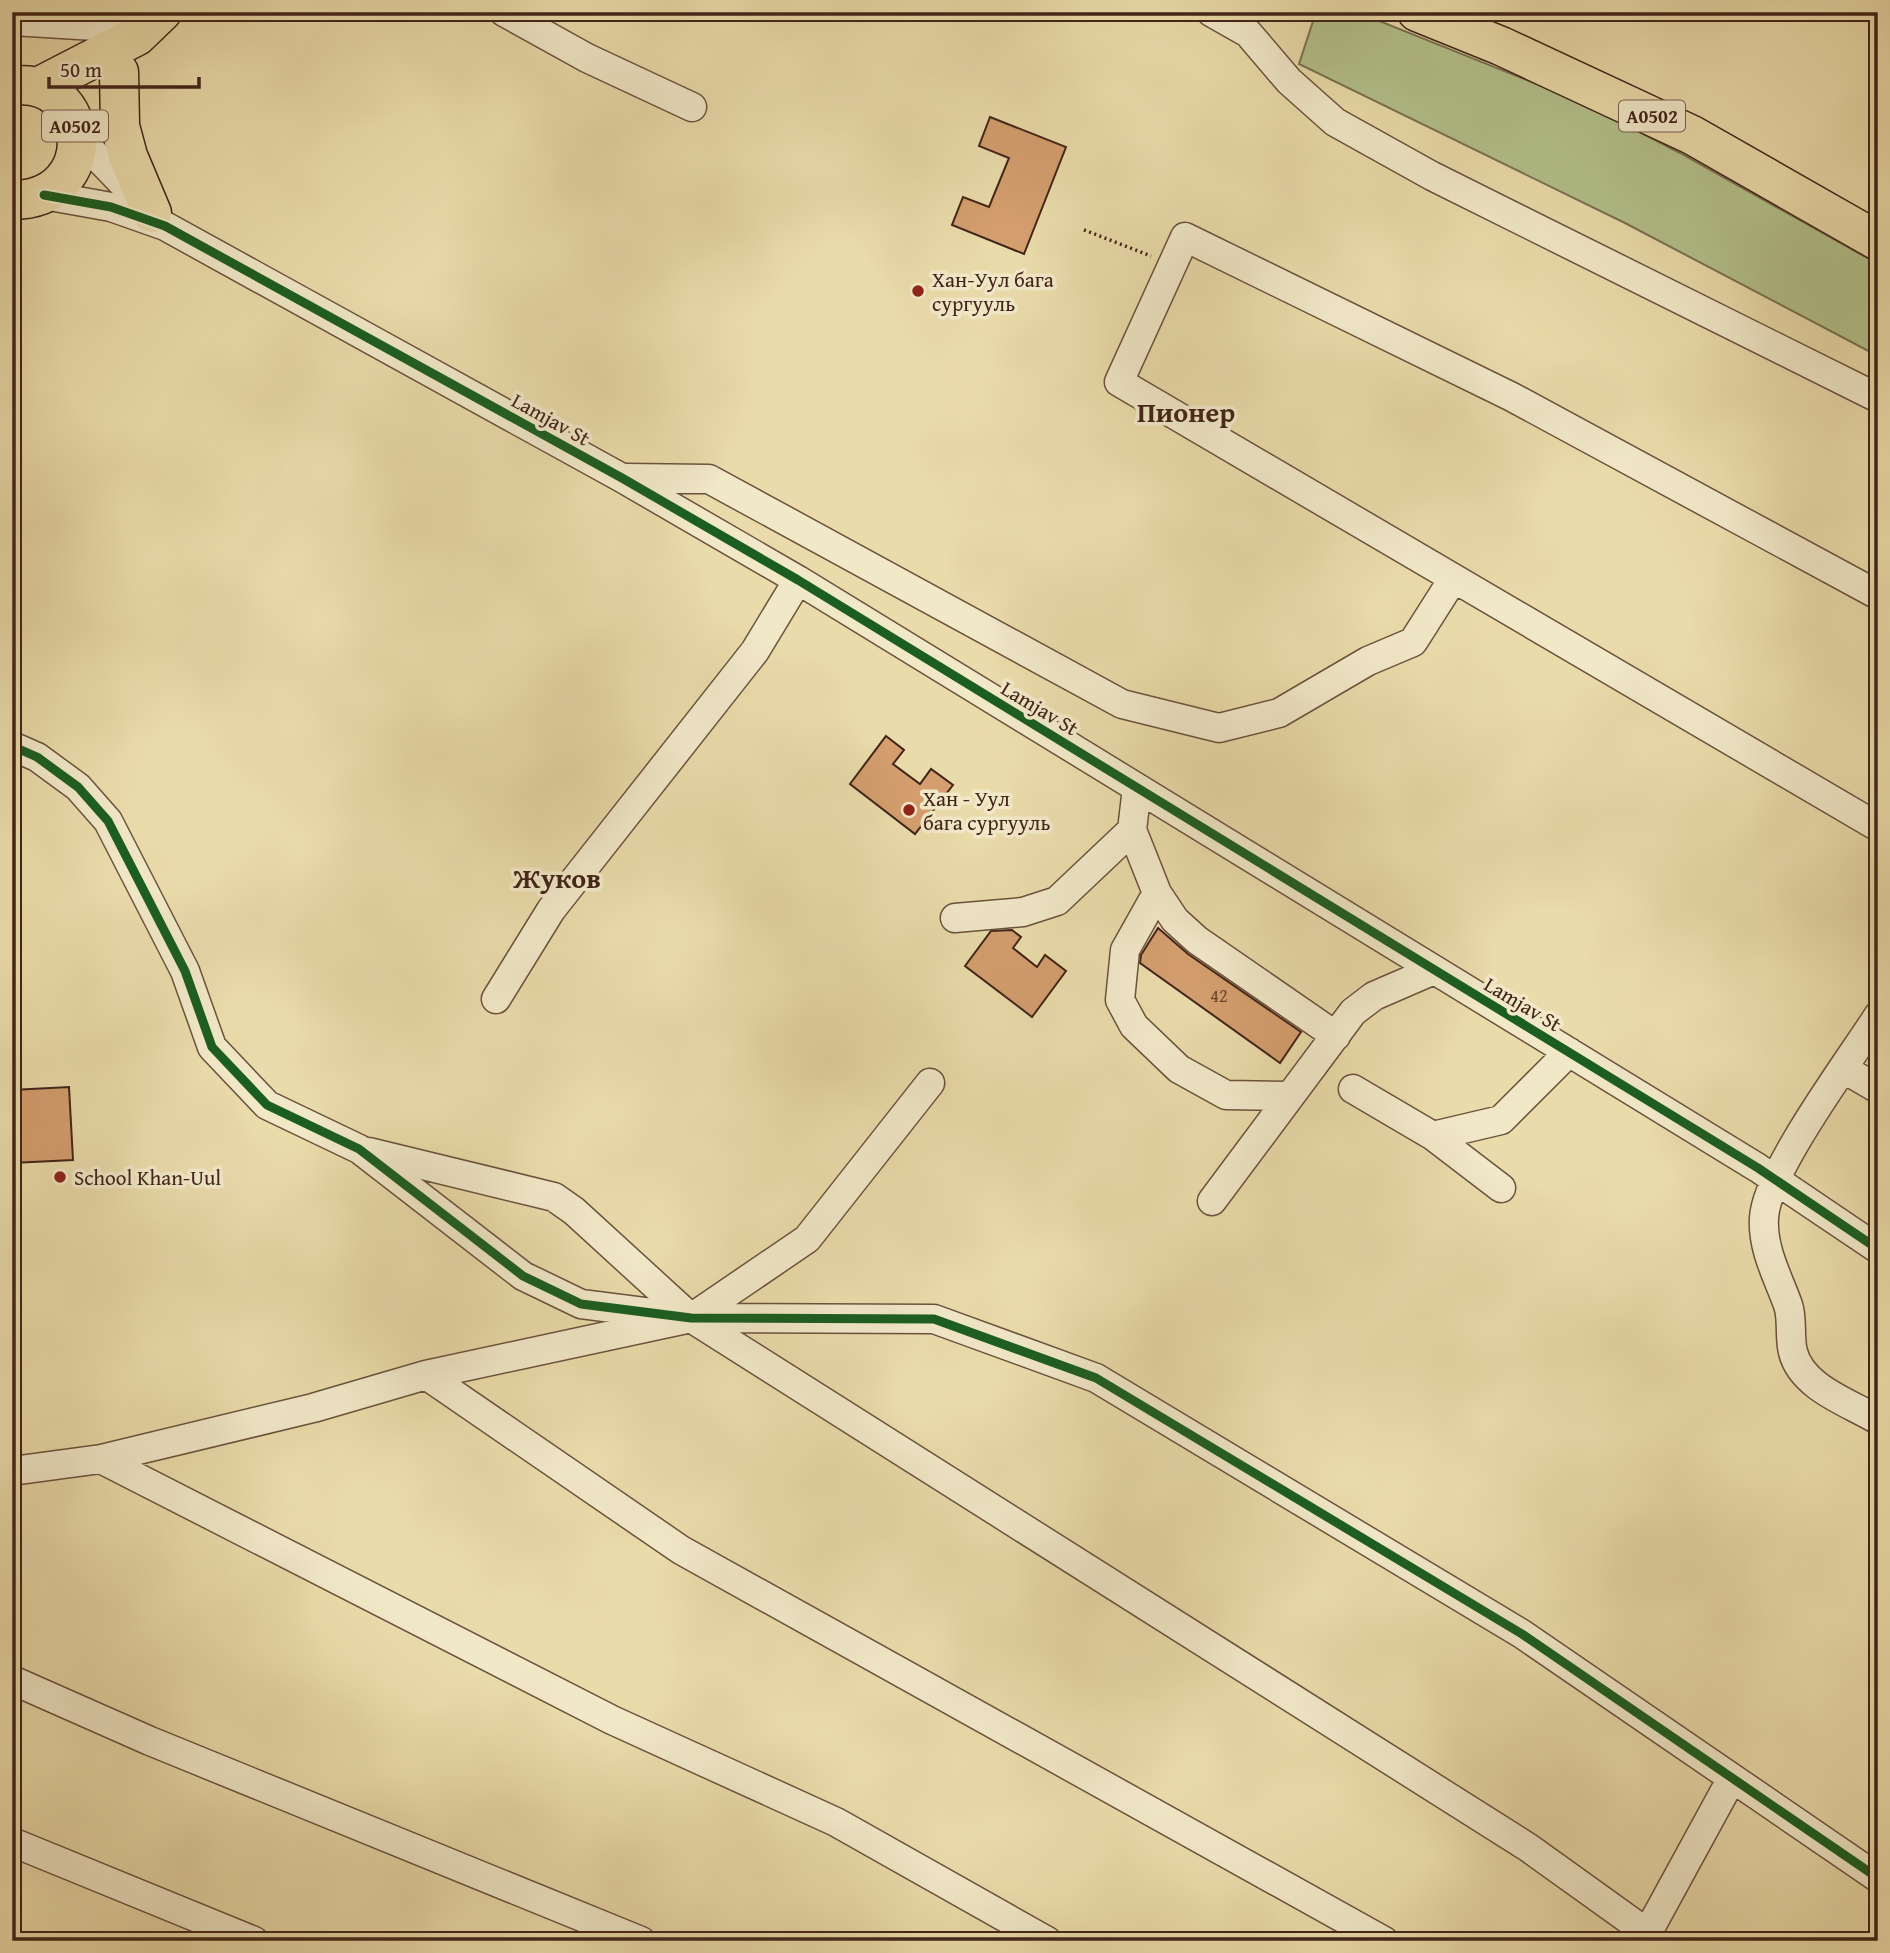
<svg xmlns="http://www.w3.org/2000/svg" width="1890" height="1953" font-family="'Gentium Book Plus',serif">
  <rect width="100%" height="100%" fill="#eadbaa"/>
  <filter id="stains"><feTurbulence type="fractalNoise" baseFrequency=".00286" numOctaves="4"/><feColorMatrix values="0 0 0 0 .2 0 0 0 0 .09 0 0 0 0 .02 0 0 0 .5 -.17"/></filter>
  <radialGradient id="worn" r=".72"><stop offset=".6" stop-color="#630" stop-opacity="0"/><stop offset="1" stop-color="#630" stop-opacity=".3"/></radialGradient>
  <path fill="#b3c18b" stroke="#7a7252" stroke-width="2" d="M 1316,12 L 1357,12 L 1584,103 L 1680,153 L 1878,264 L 1878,356 L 1625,223 L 1299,64 Z"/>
  <path fill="#d49e6e" stroke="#412419" stroke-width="2" d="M 990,117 L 1066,147 L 1024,254 L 952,225 L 963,197 L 989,207 L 1009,158 L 979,146 Z
    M 886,736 L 904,750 L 893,764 L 920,784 L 931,769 L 953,785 L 915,834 L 850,784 Z
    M 1158,928 L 1188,954 L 1301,1032 L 1280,1063 L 1140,963 L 1141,955 Z
    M 1012,930 L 1021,937 L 1013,948 L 1037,967 L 1045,955 L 1066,971 L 1032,1017 L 965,966 L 991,931 Z
    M 69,1087 L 73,1160 L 12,1163 L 12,1090 Z"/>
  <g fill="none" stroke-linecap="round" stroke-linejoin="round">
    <defs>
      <path id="minor" d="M 504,12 L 587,58 L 692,107
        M 1211,12 L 1248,33 L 1289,81 L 1335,122 L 1432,176 L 1878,398
        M 12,21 L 145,29
        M 78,137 L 141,202
        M 44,195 L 111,207 L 165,226 L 622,478 L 798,580 L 1758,1168 L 1878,1249
        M 626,478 L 709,479 L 1122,704 L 1219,728 L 1279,713 L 1368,661 L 1413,642 L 1453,579
        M 1878,595 L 1512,397 L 1185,237 L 1119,382 L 1878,827
        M 12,746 L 37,757 L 78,787 L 108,821 L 185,971 L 212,1047 L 267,1105 L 359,1149 L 523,1276 L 581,1304 L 691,1318 L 934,1319 L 1096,1378 L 1522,1634 L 1878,1878
        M 1137,788 L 1132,830 L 1157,893 L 1175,920 L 1197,940 L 1336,1036
        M 1157,893 L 1125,950 L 1120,1000 L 1134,1026 L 1179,1069 L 1226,1095 L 1290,1096
        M 955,918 L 1023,912 L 1057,901 L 1132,830
        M 496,999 L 551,910 L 755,651 L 798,580
        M 1878,1016 C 1850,1060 1766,1172 1764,1218 C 1762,1249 1778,1277 1788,1305 C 1793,1319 1789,1337 1793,1352 C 1802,1388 1850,1403 1878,1420
        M 1844,1069 L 1878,1089
        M 1353,1089 L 1433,1136 L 1501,1188
        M 1433,1136 L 1501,1120 L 1569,1052
        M 369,1152 L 554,1197 L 574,1211 L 691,1318 L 1529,1848 L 1646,1932
        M 1212,1201 L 1353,1012 L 1374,996 L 1434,970
        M 426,1375 L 681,1550 L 1384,1941
        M 101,1459 L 612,1720 L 836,1822 L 1047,1941
        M 12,1471 L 101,1459 L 313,1408 L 426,1375 L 691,1318 L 807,1239 L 930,1083
        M 12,1680 L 150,1741 L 641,1941
        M 12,1842 L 254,1941
        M 1643,1941 L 1732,1778"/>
      <path id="highway" d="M 1417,12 L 1501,46 L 1692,135 L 1878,241
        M 119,72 L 120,126 L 128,156 L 152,213
        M 12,86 C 93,75 104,200 12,200
        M 38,87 L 137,36 L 162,12"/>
    </defs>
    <use href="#minor" stroke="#6b523d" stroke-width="31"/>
    <use href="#highway" stroke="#412419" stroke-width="41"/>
    <path stroke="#412419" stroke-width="3.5" stroke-dasharray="2 3.5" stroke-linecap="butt" d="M 1084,230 L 1151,256"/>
    <use href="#minor" stroke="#f1e8c8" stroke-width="28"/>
    <use href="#highway" stroke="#eadbaa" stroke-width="38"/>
    <defs>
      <path id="cycleway" d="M 44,195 L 111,207 L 165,226 L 622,478 L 798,580 L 1758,1168 L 1878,1249
        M 12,746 L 37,757 L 78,787 L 108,821 L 185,971 L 212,1047 L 267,1105 L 359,1149 L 523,1276 L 581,1304 L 691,1318 L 934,1319 L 1096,1378 L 1522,1634 L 1878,1878"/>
    </defs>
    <use href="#cycleway" stroke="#f1e8c8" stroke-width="13"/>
    <use href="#cycleway" stroke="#1b5e20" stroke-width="9"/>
  </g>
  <g fill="#8f2418" stroke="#f1e8c8" stroke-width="2.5">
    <circle cx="918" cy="291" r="7"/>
    <circle cx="909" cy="810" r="7"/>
    <circle cx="60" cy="1177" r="7"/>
  </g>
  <g text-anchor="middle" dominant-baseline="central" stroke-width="7" stroke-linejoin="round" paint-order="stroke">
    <g font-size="18" fill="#66422e">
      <text x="1219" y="995">42</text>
    </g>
    <g fill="#f1e8c8" stroke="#765f4e" stroke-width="2">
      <rect x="1619" y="100.5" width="66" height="31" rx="5"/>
      <rect x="42" y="110.5" width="66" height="31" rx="5"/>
    </g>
    <g font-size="19" font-weight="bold" fill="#412419">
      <text x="1652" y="116">A0502</text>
      <text x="75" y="126">A0502</text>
    </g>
    <g font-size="21" fill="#412419" stroke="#f1e8c8" text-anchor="start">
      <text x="932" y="279">Хан-Уул бага<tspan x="932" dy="24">сургууль</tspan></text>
      <text x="923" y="798">Хан - Уул<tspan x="923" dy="24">бага сургууль</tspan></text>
      <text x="74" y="1177">School Khan-Uul</text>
    </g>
    <g font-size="21" fill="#412419" stroke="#f1e8c8">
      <text transform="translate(551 419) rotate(29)">Lamjav St</text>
      <text transform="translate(1040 708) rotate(31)">Lamjav St</text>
      <text transform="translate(1523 1004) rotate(31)">Lamjav St</text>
    </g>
    <g font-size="28" font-weight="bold" fill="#412419" stroke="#f1e8c8">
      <text x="1186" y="411">Пионер</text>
      <text x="557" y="877">Жуков</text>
    </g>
  </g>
  <rect width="1890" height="1953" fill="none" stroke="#eadbaa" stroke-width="42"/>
  <rect x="14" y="14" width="1862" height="1925" fill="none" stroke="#412419" stroke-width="3.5"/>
  <rect x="21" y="21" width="1848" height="1911" fill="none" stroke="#412419" stroke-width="2"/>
  <path d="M49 77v10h150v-10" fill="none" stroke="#412419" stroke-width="3.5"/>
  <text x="60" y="77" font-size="21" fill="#412419" stroke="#f1e8c8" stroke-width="5" paint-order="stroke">50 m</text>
  <rect width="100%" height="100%" filter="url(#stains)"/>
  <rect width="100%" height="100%" fill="url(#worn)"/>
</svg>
